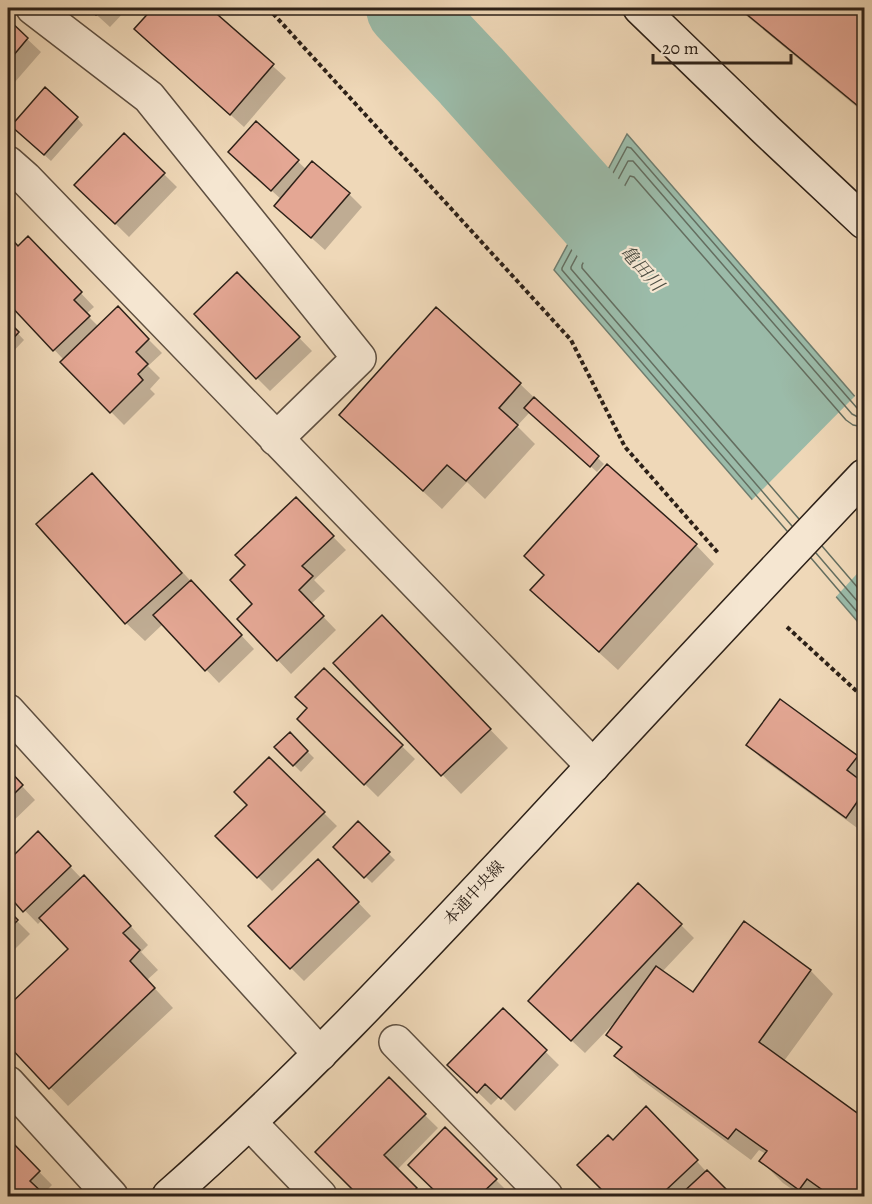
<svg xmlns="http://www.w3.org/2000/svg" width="872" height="1204" font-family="Alegreya,'Noto Serif JP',serif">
  <rect width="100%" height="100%" fill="#efd8b8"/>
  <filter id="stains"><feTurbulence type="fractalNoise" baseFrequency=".00333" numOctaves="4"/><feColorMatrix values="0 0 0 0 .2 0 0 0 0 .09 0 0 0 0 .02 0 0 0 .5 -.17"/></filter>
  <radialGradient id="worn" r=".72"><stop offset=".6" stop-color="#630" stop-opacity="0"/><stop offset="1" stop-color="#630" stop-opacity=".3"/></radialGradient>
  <path fill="#9bbba9" stroke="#6f7d6f" stroke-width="1.5" d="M 627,134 L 864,407 L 864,629 L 554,270 Z"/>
  <path fill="#efd8b8" d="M 857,394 L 864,403 L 864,566 L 834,599 L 750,502 Z"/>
  <path fill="#0003" d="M 89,8 L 128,8 L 110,27 Z
    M 155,8 L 208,8 L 286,78 L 244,127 L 136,29 Z
    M 737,8 L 864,8 L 864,113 Z
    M 8,21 L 41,52 L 8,90 Z
    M 77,118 L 83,125 L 51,161 L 19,132 Z
    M 256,123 L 307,170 L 312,163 L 349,194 L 362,207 L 325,250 L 276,206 L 282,200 L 243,165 Z
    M 124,135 L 177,187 L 129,237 L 76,185 Z
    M 8,237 L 18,248 L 41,251 L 94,307 L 86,314 L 99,327 L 131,322 L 162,353 L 148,366 L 160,378 L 150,389 L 155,394 L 124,425 L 62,362 L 64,360 L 8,301 Z
    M 237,274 L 312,351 L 270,391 L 257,378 Z
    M 436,309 L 520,384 L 604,464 L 597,472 L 530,412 L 517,426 L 535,444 L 485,499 L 467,482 L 442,509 L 360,433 Z
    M 8,323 L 24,340 L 8,357 Z
    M 92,475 L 254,649 L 219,683 L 163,624 L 145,641 L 126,623 Z
    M 296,499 L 346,550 L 314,580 L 325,591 L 311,604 L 336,630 L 291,674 L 239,619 L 255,604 L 247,565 Z
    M 696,545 L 714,564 L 618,670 L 550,608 Z
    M 400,636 L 508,748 L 461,794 L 335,663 Z
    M 324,670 L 415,759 L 378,797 L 299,719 L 309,708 Z
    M 290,734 L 314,758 L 301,772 L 276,747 Z
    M 748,745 L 857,757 L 864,765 L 864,778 L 861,782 L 864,785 L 864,823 L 860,830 L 761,758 Z
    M 269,759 L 337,826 L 272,891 L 217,836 L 249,805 Z
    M 8,771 L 35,800 L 8,826 Z
    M 358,823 L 395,860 L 372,883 L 335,847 Z
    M 38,833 L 82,879 L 103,896 L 148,945 L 141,952 L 158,970 L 147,980 L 173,1008 L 68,1106 L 8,1043 L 8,1000 L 11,1004 L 70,950 L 42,920 L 38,924 L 8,893 L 8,863 Z
    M 332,875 L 371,916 L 304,981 L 291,968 Z
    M 8,912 L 30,934 L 8,956 Z
    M 745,923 L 811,971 L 833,994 L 784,1061 L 864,1120 L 864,1196 L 802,1196 L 783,1183 L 761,1161 L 766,1154 L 759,1150 L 751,1160 L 639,1078 L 616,1056 L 622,1049 L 608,1035 L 616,1024 L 614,1023 L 585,1053 L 543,1014 L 681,925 L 694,938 L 662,972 L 693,994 Z
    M 503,1010 L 559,1065 L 515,1111 L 500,1096 L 491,1105 L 450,1065 Z
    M 389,1080 L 438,1128 L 397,1170 L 423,1196 L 362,1196 L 317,1152 Z
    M 665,1127 L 714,1180 L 731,1196 L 610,1196 L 579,1165 L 613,1142 Z
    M 445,1129 L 509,1193 L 505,1196 L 442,1196 L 410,1165 Z
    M 11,1143 L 52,1185 L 42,1195 L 44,1196 L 8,1196 L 8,1146 Z"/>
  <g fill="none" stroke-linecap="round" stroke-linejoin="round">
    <path stroke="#646e60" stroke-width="1.5" d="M 799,519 L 582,268 L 582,265 L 630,176 L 634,177 L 846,420 L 853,425 L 864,427
      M 792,526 L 571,269 L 571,267 L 628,161 L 633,161 L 852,414 L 858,417 L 864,418
      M 787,531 L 562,270 L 562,268 L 627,147 L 631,148 L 857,408 L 864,411
      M 822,546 L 864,595
      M 816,553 L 864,609
      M 811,558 L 864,620"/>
    <path stroke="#9bbba9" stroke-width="82" d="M 407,8 L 471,76 L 664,291"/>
  </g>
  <path fill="#e4a794" stroke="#2d2118" stroke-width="1.5" d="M 88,8 L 103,8 L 96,15 Z
    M 153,8 L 210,8 L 274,64 L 230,115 L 134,29 Z
    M 739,8 L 864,8 L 864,111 Z
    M 8,19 L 28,38 L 8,62 Z
    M 45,87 L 78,117 L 44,155 L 11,126 Z
    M 256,121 L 299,160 L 271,191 L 228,152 Z
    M 124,133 L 165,173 L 115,224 L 74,185 Z
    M 312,161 L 350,193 L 311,238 L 274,206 Z
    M 8,235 L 18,246 L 28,236 L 82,292 L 74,300 L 90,316 L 53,351 L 8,303 Z
    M 237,272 L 300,337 L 256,379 L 194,314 Z
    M 118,306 L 149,339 L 136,352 L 148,364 L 138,374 L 143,380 L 110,413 L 60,362 Z
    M 436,307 L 521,383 L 499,408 L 518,425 L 466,481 L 447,465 L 423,491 L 339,415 Z
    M 8,321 L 19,332 L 8,344 Z
    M 534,397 L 599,456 L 590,467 L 524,408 Z
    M 607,464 L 697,544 L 599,652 L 530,590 L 544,575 L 524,556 Z
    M 92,473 L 182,573 L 125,624 L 36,524 Z
    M 296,497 L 334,536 L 302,566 L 313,576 L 299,590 L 324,616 L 277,661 L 237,619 L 252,604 L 230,580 L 245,565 L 235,555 Z
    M 191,580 L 242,635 L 205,671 L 153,615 Z
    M 382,615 L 491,729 L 441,776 L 333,663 Z
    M 324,668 L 403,745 L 364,785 L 297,719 L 307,708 L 295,697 Z
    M 780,699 L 858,756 L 847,770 L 864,783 L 864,792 L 846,818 L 746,745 Z
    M 290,732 L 308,751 L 293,766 L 274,747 Z
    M 269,757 L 325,812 L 257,878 L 215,836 L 247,805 L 234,792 Z
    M 8,769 L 23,785 L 8,800 Z
    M 358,821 L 390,852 L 364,878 L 333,847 Z
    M 38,831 L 71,866 L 23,912 L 8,895 L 8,861 Z
    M 318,859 L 359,902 L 290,969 L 248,926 Z
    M 84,875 L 131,926 L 123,933 L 140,950 L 130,961 L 155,988 L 49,1089 L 8,1045 L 8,1006 L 68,949 L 39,918 Z
    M 638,883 L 682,924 L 571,1041 L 528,1001 Z
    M 8,910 L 18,920 L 8,930 Z
    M 744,921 L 811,970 L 759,1042 L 864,1118 L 864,1196 L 831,1196 L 807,1179 L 799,1190 L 759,1161 L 767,1151 L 736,1129 L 728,1139 L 614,1056 L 622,1047 L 606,1035 L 656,966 L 693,992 Z
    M 503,1008 L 547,1050 L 501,1099 L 485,1084 L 477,1093 L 447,1065 Z
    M 389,1077 L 426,1114 L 384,1155 L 417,1188 L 408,1196 L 359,1196 L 315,1152 Z
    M 646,1106 L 698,1160 L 665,1191 L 670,1196 L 608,1196 L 577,1165 L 608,1135 L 613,1140 Z
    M 445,1127 L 497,1179 L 479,1196 L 440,1196 L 408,1165 Z
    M 11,1141 L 40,1171 L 30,1181 L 46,1196 L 8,1196 L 8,1144 Z
    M 707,1170 L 733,1196 L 679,1196 Z"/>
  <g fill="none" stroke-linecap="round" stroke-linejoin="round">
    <defs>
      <path id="street" d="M 33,8 L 149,97 L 359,358 L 276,439
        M 8,163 L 25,178 L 593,766
        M 8,711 L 320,1054
        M 396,1042 L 546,1196
        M 8,1083 L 111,1196
        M 250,1123 L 320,1196"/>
      <path id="secondary" d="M 640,8 L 765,129 L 864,222
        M 169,1196 C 295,1085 409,963 524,840 C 637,718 750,596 864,476"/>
    </defs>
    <use href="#street" stroke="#5e4f40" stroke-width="36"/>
    <use href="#secondary" stroke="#2d2118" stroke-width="36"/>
    <path stroke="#2d2118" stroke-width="4" stroke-dasharray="4.5 3" stroke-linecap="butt" d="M 268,8 L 571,340 L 625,447 L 719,554
      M 787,627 L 864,698"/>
    <use href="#street" stroke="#f5e6d1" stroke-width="33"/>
    <use href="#secondary" stroke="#f5e6d1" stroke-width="33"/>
  </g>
  <g text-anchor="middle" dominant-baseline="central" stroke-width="4.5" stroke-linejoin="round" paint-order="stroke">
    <g font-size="16" fill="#2d2118" stroke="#f5e6d1">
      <text transform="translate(474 893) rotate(-47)">本通中央線</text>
    </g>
    <g font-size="18" font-style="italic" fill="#4e4f44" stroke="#f5e6d1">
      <text transform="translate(642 268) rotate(48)">亀田川</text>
    </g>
  </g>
  <rect width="872" height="1204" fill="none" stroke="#efd8b8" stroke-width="30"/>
  <rect x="9" y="9" width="854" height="1186" fill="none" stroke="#2d2118" stroke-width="3"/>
  <rect x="15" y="15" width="842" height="1174" fill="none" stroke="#2d2118" stroke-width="1.5"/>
  <path d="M653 54v9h138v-9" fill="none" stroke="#2d2118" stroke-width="3"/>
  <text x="662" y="54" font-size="18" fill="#2d2118" stroke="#f5e6d1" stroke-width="4.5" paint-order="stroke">20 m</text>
  <rect width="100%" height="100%" filter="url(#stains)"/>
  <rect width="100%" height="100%" fill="url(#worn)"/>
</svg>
